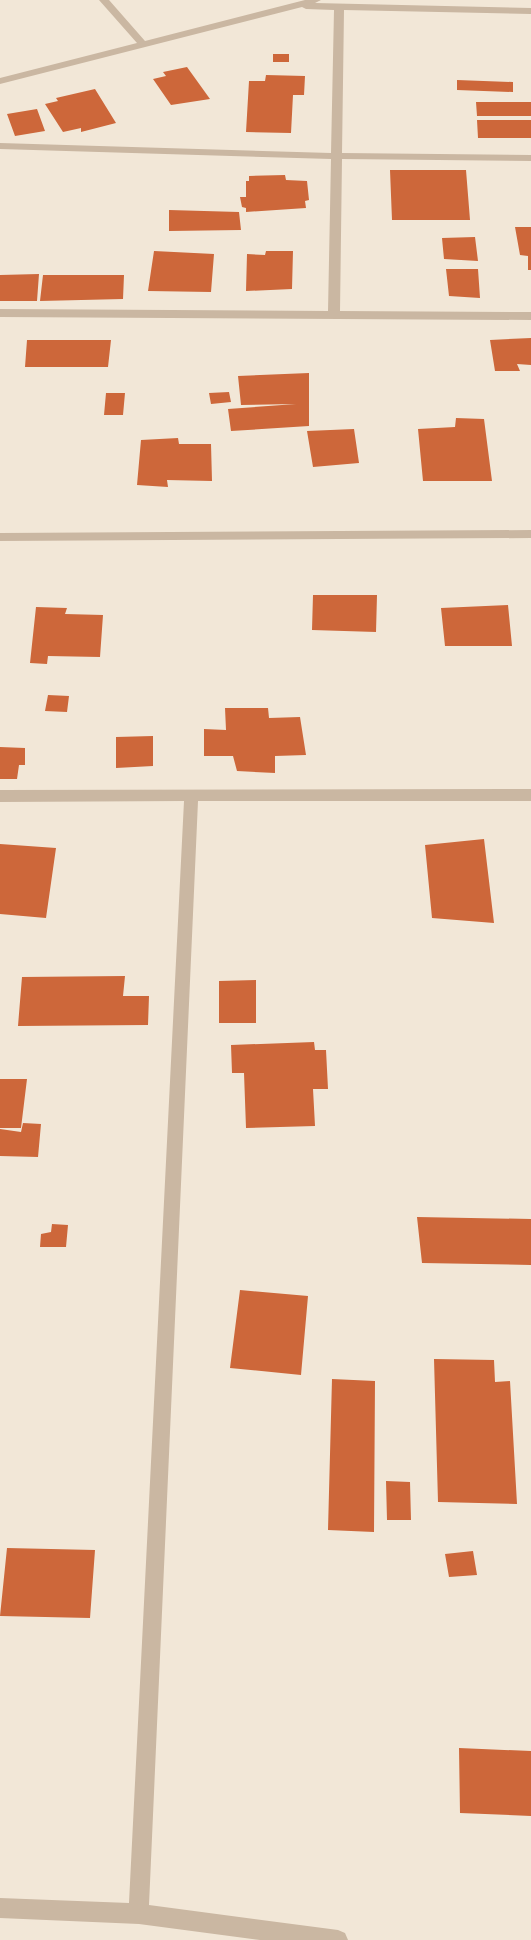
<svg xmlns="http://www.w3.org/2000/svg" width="531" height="1940" font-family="'IBM Plex Sans',sans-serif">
  <rect width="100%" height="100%" fill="#f2e7d7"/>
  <path fill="#cd673a" d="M 273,54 L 289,54 L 289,62 L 273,62 Z
    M 187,67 L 210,99 L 171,105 L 153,79 L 166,76 L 163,72 Z
    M 266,75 L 305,76 L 304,95 L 293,95 L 291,133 L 246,132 L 249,81 L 265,81 Z
    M 457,80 L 513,82 L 513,92 L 457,90 Z
    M 95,89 L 116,123 L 81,132 L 81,128 L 63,132 L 45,104 L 58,101 L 56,98 Z
    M 476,102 L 531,102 L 531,116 L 477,116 Z
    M 37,109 L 45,131 L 15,136 L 7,114 Z
    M 477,120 L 531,120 L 531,138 L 478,138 Z
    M 390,170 L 466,170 L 470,220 L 392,220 Z
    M 285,175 L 286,180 L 307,181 L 309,200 L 305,201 L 306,208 L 246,212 L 246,208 L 242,207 L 240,197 L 246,197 L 246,181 L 249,181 L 249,176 Z
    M 169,210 L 239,212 L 241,230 L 169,231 Z
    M 515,227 L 531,227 L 531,270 L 528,270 L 528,256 L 520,255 Z
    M 475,237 L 478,261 L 444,259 L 442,238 Z
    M 154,251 L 214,254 L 211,292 L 148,291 Z
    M 266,251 L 293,251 L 292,289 L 246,291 L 247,254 L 265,255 Z
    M 446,269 L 478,269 L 480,298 L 449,296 Z
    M 39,274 L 37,301 L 0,301 L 0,275 Z
    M 43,275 L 124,275 L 123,299 L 40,301 Z
    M 531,338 L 531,365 L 517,364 L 520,371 L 495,371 L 490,340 Z
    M 27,340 L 111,340 L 108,367 L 25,367 Z
    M 309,373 L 309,426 L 231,431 L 228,409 L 296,404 L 241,405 L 238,376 Z
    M 229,392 L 231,402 L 211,404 L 209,393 Z
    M 106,393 L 125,393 L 123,415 L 104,415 Z
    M 456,418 L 484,419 L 492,481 L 423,481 L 418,429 L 455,427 Z
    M 354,429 L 359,463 L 313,467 L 307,431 Z
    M 178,438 L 179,444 L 211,444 L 212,481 L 167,480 L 168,487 L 137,485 L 141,440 Z
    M 313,595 L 377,595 L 376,632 L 312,630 Z
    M 508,605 L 512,646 L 445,646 L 441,608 Z
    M 36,607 L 67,608 L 65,614 L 103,615 L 100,657 L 48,656 L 47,664 L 30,663 Z
    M 48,695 L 69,696 L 67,712 L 45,711 Z
    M 225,708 L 268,708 L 269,718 L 300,717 L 306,755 L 275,756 L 275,773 L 237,771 L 233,756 L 204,756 L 204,729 L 226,730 Z
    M 153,736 L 153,766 L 116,768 L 116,737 Z
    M 0,747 L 25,748 L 25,765 L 19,765 L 17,779 L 0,779 Z
    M 484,839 L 494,923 L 432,918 L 425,845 Z
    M 0,844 L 56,848 L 46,918 L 0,914 Z
    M 125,976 L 123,996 L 149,996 L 148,1025 L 18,1026 L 22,977 Z
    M 256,980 L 256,1023 L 219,1023 L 219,981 Z
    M 314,1042 L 315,1050 L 326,1050 L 328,1089 L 313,1089 L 315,1126 L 246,1128 L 244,1073 L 232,1073 L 231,1045 Z
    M 0,1079 L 27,1079 L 21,1128 L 0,1128 Z
    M 23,1123 L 41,1124 L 38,1157 L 0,1156 L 0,1129 L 21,1132 Z
    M 417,1217 L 531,1219 L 531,1265 L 422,1263 Z
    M 52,1224 L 68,1225 L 66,1247 L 40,1247 L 41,1234 L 51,1232 Z
    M 240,1290 L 308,1296 L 301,1375 L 230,1368 Z
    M 434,1359 L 494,1360 L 495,1382 L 510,1381 L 517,1504 L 438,1502 Z
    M 332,1379 L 375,1381 L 374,1532 L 328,1530 Z
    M 386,1481 L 410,1482 L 411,1520 L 387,1520 Z
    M 7,1548 L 95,1550 L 90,1618 L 0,1616 Z
    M 473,1551 L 477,1575 L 449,1577 L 445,1554 Z
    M 459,1748 L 531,1751 L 531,1816 L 460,1813 Z"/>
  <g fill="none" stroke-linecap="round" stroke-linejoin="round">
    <path fill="#cab7a2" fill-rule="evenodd" d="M 99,0 L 109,0 L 145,41 L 305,0 L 321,0 L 315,3 L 531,8 L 531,14 L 344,10 L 342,153 L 531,155 L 531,161 L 342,159 L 340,311 L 531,312 L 531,320 L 0,317 L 0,309 L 328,311 L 331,159 L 0,149 L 0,143 L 331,153 L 334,10 L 306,9 L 302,7 L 0,84 L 0,78 L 137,43 Z
      M 531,530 L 531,538 L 0,541 L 0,533 Z
      M 531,789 L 531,801 L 198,801 L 149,1905 L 338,1930 L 345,1933 L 348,1940 L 260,1940 L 139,1924 L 0,1918 L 0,1898 L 129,1903 L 184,801 L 0,802 L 0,790 Z"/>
  </g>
</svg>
